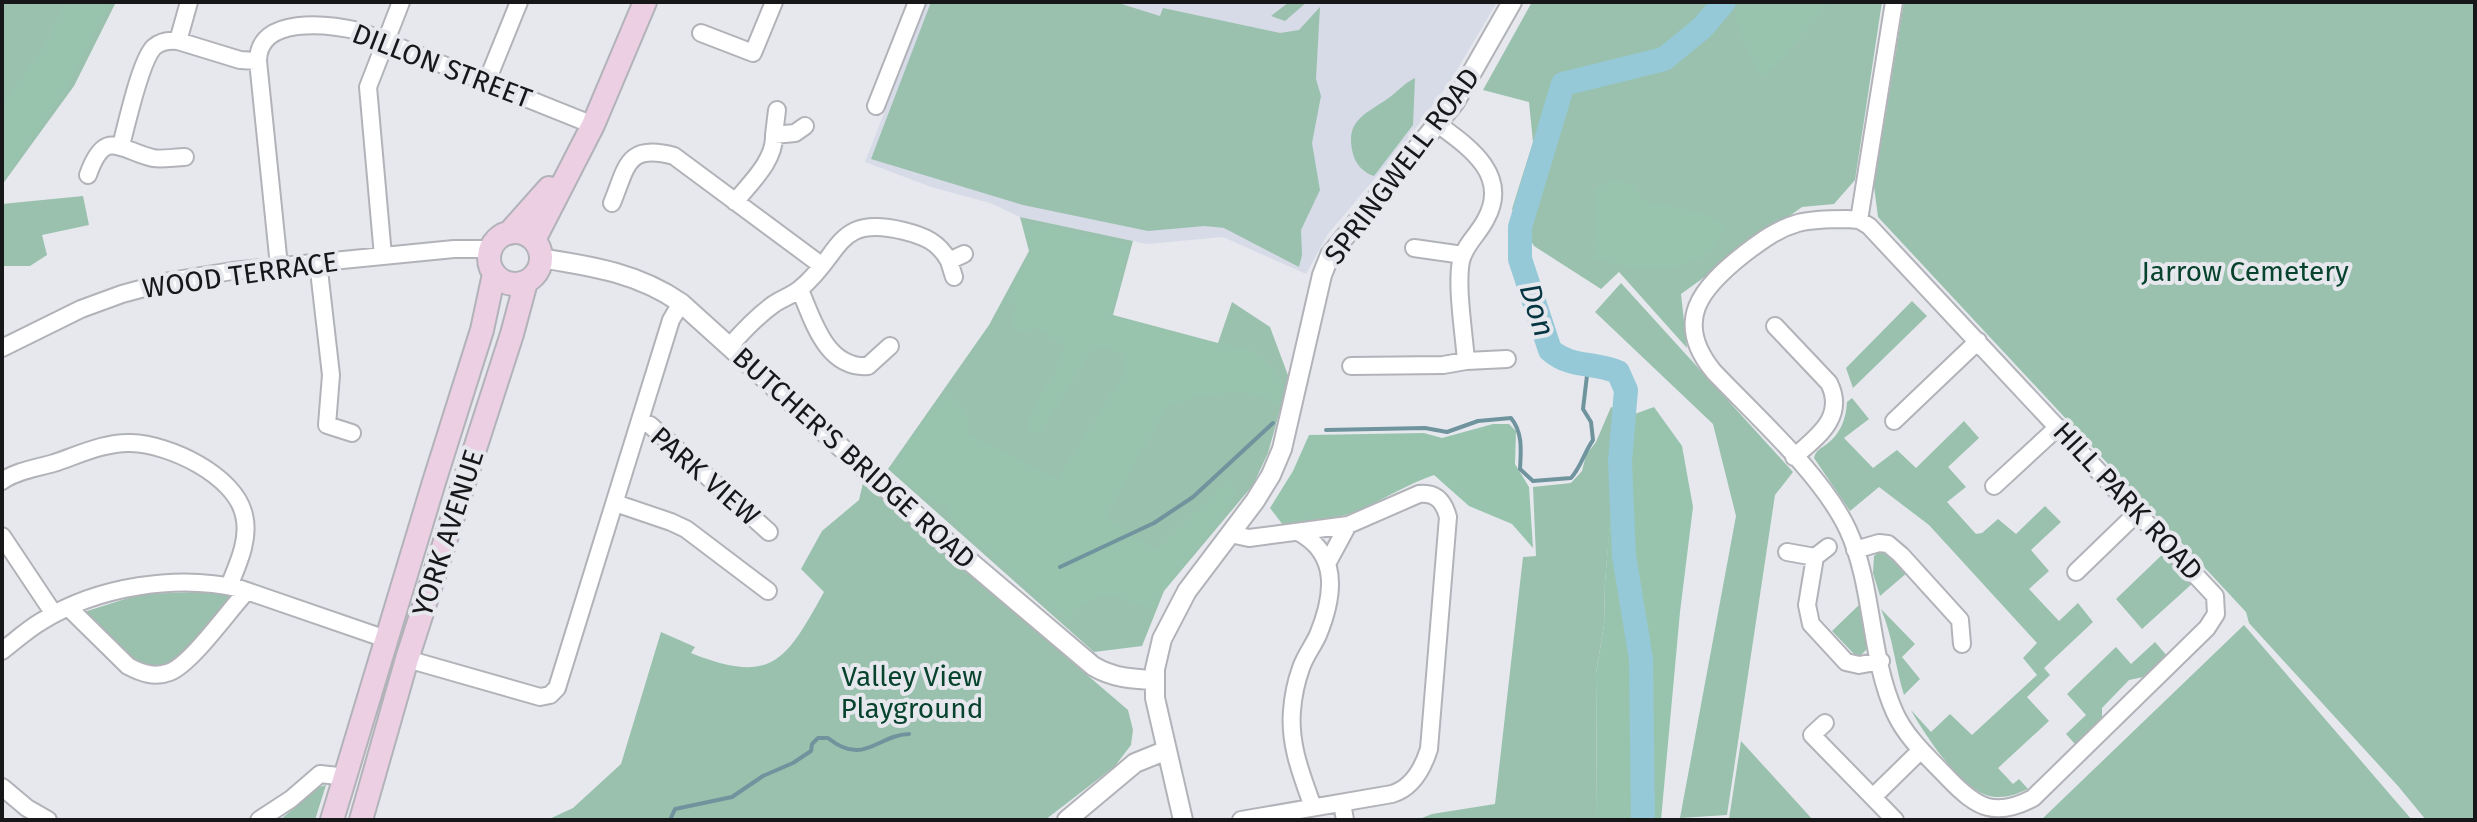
<svg xmlns="http://www.w3.org/2000/svg" width="2477" height="822" font-family="'Fira Sans',sans-serif">
  <rect width="100%" height="100%" fill="#e6e8ee"/>
  <path fill="#d7dbe8" d="M 927,2 L 1497,2 L 1450,82 L 1403,145 L 1328,234 L 1306,274 L 1223,237 L 1147,244 L 1020,217 L 990,203 L 931,187 L 865,162 Z"/>
  <path fill="#9ac1ad" d="M 2,2 L 116,2 L 74,86 L 2,185 Z
    M 931,2 L 1115,2 L 1160,16 L 1163,8 L 1280,33 L 1299,30 L 1320,7 L 1316,79 L 1321,96 L 1312,143 L 1320,190 L 1301,230 L 1302,255 L 1299,267 L 1224,228 L 1205,226 L 1148,231 L 1023,205 L 871,159 Z
    M 1289,2 L 1307,2 L 1285,21 L 1271,16 Z
    M 1532,2 L 1882,2 L 1855,180 L 1834,204 L 1802,207 L 1681,294 L 1687,348 L 1619,272 L 1601,289 L 1534,246 L 1512,209 L 1533,142 L 1529,102 L 1483,90 Z
    M 1904,2 L 2475,2 L 2475,820 L 2426,820 L 2398,786 L 2249,623 L 2246,612 L 1878,217 L 1874,186 Z
    M 1415,78 L 1413,125 L 1374,176 C 1364,173 1356,165 1353,154 C 1344,119 1367,114 1390,97 C 1399,90 1405,83 1415,78 Z
    M 83,196 L 89,225 L 42,235 L 47,255 L 30,266 L 2,266 L 2,204 Z
    M 1020,217 L 1133,241 L 1113,315 L 1218,343 L 1232,302 L 1270,327 L 1289,378 L 1268,453 L 1253,485 L 1164,591 L 1142,646 L 1094,652 L 888,469 L 989,325 L 1029,251 Z
    M 1621,283 L 1793,472 L 1775,495 L 1727,815 L 1680,818 L 1736,516 L 1713,424 L 1595,312 Z
    M 1912,301 L 1927,316 L 1853,388 L 1846,368 Z
    M 1852,398 L 1869,419 L 1844,438 L 1873,468 L 1897,450 L 1916,468 L 1964,421 L 1979,438 L 1948,467 L 1966,487 L 1947,502 L 1976,534 L 1982,533 L 1998,519 L 2016,534 L 2045,506 L 2061,522 L 2031,550 L 2049,571 L 2029,589 L 2059,621 L 2078,603 L 2093,622 L 2044,668 L 2050,675 L 2027,697 L 2049,721 L 1998,768 L 2013,784 L 2019,779 L 2028,789 C 2015,795 2001,800 1986,795 C 1959,786 1924,734 1911,710 L 1931,732 L 1950,714 L 1972,735 L 2037,675 L 2023,658 L 2037,643 L 1929,525 L 1879,487 L 1850,511 L 1814,458 C 1816,450 1820,449 1827,444 C 1841,433 1846,419 1847,402 Z
    M 1611,407 L 1620,410 L 1605,582 L 1604,625 L 1596,673 L 1597,820 L 1417,820 L 1432,814 L 1495,804 L 1523,557 L 1536,556 L 1533,487 L 1571,483 L 1582,471 L 1586,455 L 1596,442 Z
    M 863,483 L 1128,710 L 1133,730 L 1131,745 L 1115,766 L 1045,820 L 547,820 L 573,808 L 621,764 L 661,632 L 695,647 L 691,653 C 773,686 786,660 824,592 L 801,569 L 822,531 L 859,500 Z
    M 1880,551 L 1889,551 L 1908,572 L 1880,596 L 1873,573 L 1874,556 Z
    M 2166,551 L 2194,582 L 2142,629 L 2116,599 Z
    M 226,591 L 232,595 L 179,659 C 139,683 110,638 84,612 L 141,594 Z
    M 1859,605 L 1862,611 L 1869,647 L 1860,656 L 1854,654 L 1832,631 Z
    M 1881,609 L 1915,644 L 1902,657 L 1920,679 L 1904,695 C 1895,666 1893,637 1881,609 Z
    M 2244,625 L 2412,820 L 2041,820 Z
    M 2155,642 L 2168,657 L 2143,677 L 2129,680 L 2102,708 L 2102,719 L 2075,744 L 2066,734 L 2086,715 L 2067,694 L 2116,647 L 2131,664 Z
    M 1741,741 L 1813,820 L 1725,820 L 1729,819 Z
    M 326,785 L 315,820 L 280,820 L 319,787 Z"/>
  <path fill="#98c4ae" d="M 65,2 L 111,2 L 70,83 L 2,181 L 2,105 L 52,34 Z
    M 1737,2 L 1830,2 L 1782,59 L 1761,77 L 1734,19 Z
    M 1610,179 L 1631,184 L 1644,200 L 1708,215 L 1725,226 C 1721,234 1716,248 1709,253 C 1678,275 1628,270 1594,258 L 1595,190 Z
    M 1023,221 L 1129,244 L 1110,316 L 1219,344 L 1249,348 L 1271,368 L 1284,386 L 1278,403 C 1270,400 1261,395 1253,394 C 1231,390 1185,397 1166,408 L 1106,515 L 1155,551 L 1229,479 L 1235,492 C 1215,535 1175,567 1152,610 C 1120,595 1090,587 1067,620 L 959,528 L 946,506 L 926,499 L 890,468 L 946,391 C 960,407 974,410 967,433 L 1057,479 L 1122,377 L 1125,357 C 1113,351 1103,344 1091,351 L 1043,429 L 1031,436 L 1028,424 L 1036,403 L 1054,374 L 1064,346 L 1040,329 L 1020,331 L 1014,328 L 1013,321 L 1016,306 L 1006,297 L 1031,252 Z
    M 1654,407 L 1682,446 L 1693,507 L 1680,612 L 1661,820 L 1597,820 L 1596,673 L 1604,625 L 1605,582 L 1618,420 Z
    M 1493,424 L 1509,424 L 1516,431 L 1515,464 L 1529,487 L 1533,548 L 1512,524 L 1469,506 L 1434,475 C 1407,484 1385,499 1359,510 C 1336,520 1308,522 1283,525 L 1270,508 L 1293,471 L 1309,435 L 1424,433 L 1442,438 Z"/>
  <g fill="none" stroke-linecap="round" stroke-linejoin="round">
    <path stroke="#70949e" stroke-width="4" d="M 1326,430 L 1425,428 L 1447,432 L 1478,421 L 1511,418 C 1523,433 1521,450 1520,469 L 1533,481 L 1571,478 C 1581,467 1584,453 1593,440 L 1591,422 L 1583,409 L 1588,367
      M 1060,567 L 1154,523 L 1193,497 L 1273,423
      M 670,820 L 675,809 L 732,797 L 763,776 L 793,763 L 811,751 L 812,744 L 818,738 L 828,738 C 864,767 877,735 909,734"/>
    <path stroke="#96c9d7" stroke-width="24" d="M 1643,820 L 1641,659 L 1624,556 L 1620,461 L 1626,390 L 1618,372 C 1594,362 1570,368 1550,350 L 1520,259 L 1520,227 L 1563,84 L 1664,59 L 1702,28 L 1724,2"/>
    <defs>
      <path id="minor" d="M 701,33 L 753,53 L 774,2
        M 178,41 L 189,2
        M 487,81 L 519,2
        M 876,106 L 917,2
        M 777,110 L 774,135 L 795,133 L 805,126
        M 1439,125 C 1469,147 1510,175 1486,219 C 1478,235 1465,244 1461,261 C 1456,287 1464,333 1466,361
        M 121,145 C 127,124 140,61 154,47 C 161,41 169,40 178,41 L 240,60 L 258,61
        M 88,175 C 105,127 119,150 153,158 C 162,160 175,157 185,157
        M 735,202 C 750,183 775,161 774,135
        M 612,203 C 627,167 626,143 674,156 L 821,265
        M 1847,219 L 1859,220 L 1869,226 L 2215,596 L 2216,614 L 2207,628 L 2033,798 C 1995,818 1977,808 1949,779 C 1929,758 1907,739 1895,713 C 1869,656 1874,587 1848,530 C 1823,476 1756,416 1714,372 C 1672,321 1701,288 1744,254 C 1761,241 1777,229 1798,223 C 1813,219 1831,219 1847,219 Z
        M 1859,220 L 1894,2
        M 1414,248 L 1463,255
        M 383,256 L 368,87 L 401,2
        M 318,262 L 331,375 L 327,425 L 352,433
        M 279,266 L 258,61 C 258,15 329,24 359,31 L 593,125
        M 954,277 L 949,261 L 964,254
        M 800,290 C 813,320 826,369 868,366 L 890,346
        M 1775,326 L 1829,383 C 1846,417 1817,437 1794,457
        M 729,347 C 743,331 757,316 774,304 C 783,298 793,295 801,288 C 843,253 835,214 904,231 C 924,236 939,242 949,261
        M 2,348 L 81,309 L 122,294 L 170,281 L 232,271 L 454,249 L 490,249
        M 1351,366 L 1443,365 L 1466,361 L 1507,359
        M 640,421 L 650,425 L 769,532
        M 1894,421 L 1978,341
        M 2,481 C 16,471 37,468 54,463 C 78,455 105,442 131,443 C 169,444 235,475 244,515 C 250,539 238,564 229,586
        M 1994,486 L 2058,427
        M 615,503 L 671,522 L 686,529 L 768,591
        M 1298,532 C 1340,554 1334,596 1318,635 C 1313,646 1305,656 1301,668 C 1296,682 1293,696 1292,711 C 1289,745 1302,776 1313,807
        M 1230,534 L 1249,538 L 1348,525 L 1419,494 C 1436,492 1444,502 1448,517 L 1429,749 C 1423,768 1412,788 1392,794 L 1241,820
        M 2,536 L 54,614
        M 1855,550 L 1879,543 L 1888,544 L 1901,555 L 1960,620 L 1962,644
        M 1787,552 L 1815,557 L 1828,547
        M 1815,557 L 1807,605 L 1811,624 L 1846,662 L 1859,665 L 1881,661
        M 1328,562 L 1348,525
        M 2076,572 L 2138,512
        M 68,607 L 128,666 C 141,673 155,678 170,672 C 192,663 229,610 247,591
        M 2,651 C 15,641 28,629 42,621 C 98,586 178,574 241,589 L 386,639
        M 407,659 L 540,697 L 550,695 L 557,688 L 671,320 L 681,303
        M 1825,723 L 1812,735 L 1895,820
        M 2,787 L 27,808 L 48,820
        M 1873,797 L 1921,750
        M 1342,803 L 1345,820
        M 259,820 L 291,799 L 320,774 L 347,777"/>
      <path id="tertiary" d="M 541,258 C 591,266 638,273 681,303 L 928,526 L 1093,666 C 1113,678 1132,679 1155,680
        M 1067,820 L 1135,763 L 1167,750
        M 1183,820 L 1155,698 L 1155,669 L 1162,639 L 1187,591 L 1255,501 L 1271,475 L 1282,449 L 1322,275 L 1330,255 L 1455,102 L 1512,2"/>
      <path id="secondary" d="M489 258a26 26 0 1 1 52 0a26 26 0 1 1-52 0Z
        M 509,233 L 549,188
        M 534,240 L 593,125 L 645,2
        M 332,820 L 434,482 L 482,330 L 494,274
        M 361,820 L 407,659 L 512,334 L 526,282"/>
    </defs>
    <use href="#minor" stroke="#b1b3b9" stroke-width="20"/>
    <use href="#tertiary" stroke="#b1b3b9" stroke-width="22"/>
    <use href="#secondary" stroke="#b1b3b9" stroke-width="26"/>
    <use href="#minor" stroke="#fff" stroke-width="16"/>
    <use href="#tertiary" stroke="#fff" stroke-width="18"/>
    <use href="#secondary" stroke="#eccfe3" stroke-width="22"/>
  </g>
  <g text-anchor="middle" dominant-baseline="central" stroke-width="8" stroke-linejoin="round" paint-order="stroke">
    <g font-size="28" fill="#17171a" stroke="#e6e8ee">
      <text transform="translate(442 66) rotate(21)">DILLON STREET</text>
      <text transform="translate(1402 166) rotate(-53)">SPRINGWELL ROAD</text>
      <text transform="translate(240 275) rotate(-8)">WOOD TERRACE</text>
      <text transform="translate(854 458) rotate(42)">BUTCHER'S BRIDGE ROAD</text>
      <text transform="translate(705 476) rotate(41)">PARK VIEW</text>
      <text transform="translate(2128 501) rotate(47)">HILL PARK ROAD</text>
      <text transform="translate(448 533) rotate(-72)">YORK AVENUE</text>
    </g>
    <g font-size="28" fill="#07432d" stroke="#e6e8ee">
      <text x="2245" y="271">Jarrow Cemetery</text>
      <text x="912" y="676">Valley View<tspan x="912" dy="32">Playground</tspan></text>
    </g>
    <g font-size="30" font-style="italic" fill="#043540" stroke="#e6e8ee">
      <text transform="translate(1537 310) rotate(72)">Don</text>
    </g>
  </g>
  <rect width="2477" height="822" fill="none" stroke="#17171a" stroke-width="8"/>
</svg>
